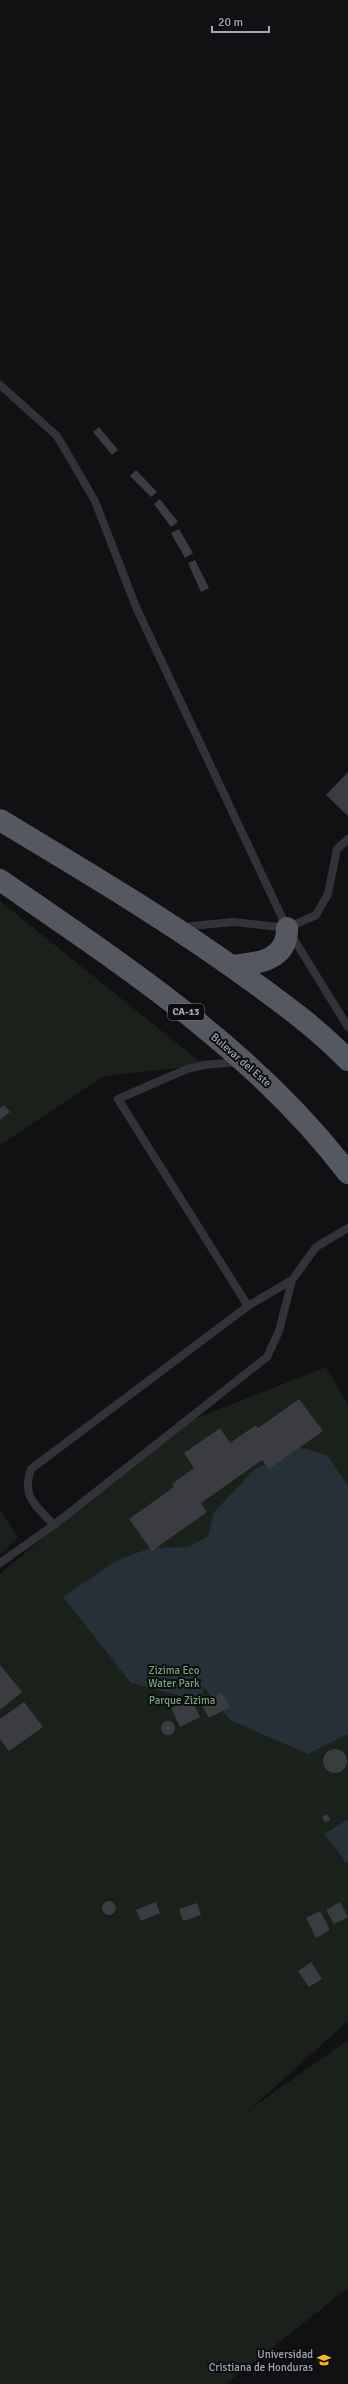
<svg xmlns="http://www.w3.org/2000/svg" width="348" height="2384" font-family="Signika,sans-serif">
  <rect width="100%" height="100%" fill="#111113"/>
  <path fill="#19211a" d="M 0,901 L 204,1065 L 104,1076 L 0,1145 Z
    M 326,1367 L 348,1405 L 348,2021 L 250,2109 L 348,2040 L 348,2288 L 226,2384 L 0,2384 L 0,1574 L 177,1426 Z
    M 0,1510 L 18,1537 L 0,1555 Z"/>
  <path fill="#263038" d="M 298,1447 L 327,1455 L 348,1486 L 348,1734 L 308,1754 L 230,1720 L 204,1687 L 200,1701 L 131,1683 L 63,1597 L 116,1561 L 150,1548 L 189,1547 L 208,1536 L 214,1512 L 254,1470 Z
    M 348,1819 L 348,1862 L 346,1863 L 325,1834 Z"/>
  <path fill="#3a3c41" d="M 99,427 L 118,450 L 112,455 L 93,432 Z
    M 136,470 L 157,492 L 151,497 L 130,476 Z
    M 160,499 L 178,522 L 171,527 L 154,504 Z
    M 179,529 L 193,553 L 185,558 L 171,533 Z
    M 195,560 L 209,588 L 201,592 L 188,563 Z
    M 348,772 L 348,816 L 326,795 Z
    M 4,1105 L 10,1112 L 0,1120 L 0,1108 Z
    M 299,1399 L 323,1431 L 269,1469 L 262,1460 L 201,1503 L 207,1512 L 152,1551 L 129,1519 L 174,1487 L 172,1484 L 194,1468 L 184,1453 L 220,1428 L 230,1443 L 256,1425 L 258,1428 Z
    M 0,1665 L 22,1692 L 0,1710 Z
    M 222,1693 L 230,1707 L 209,1718 L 201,1704 Z
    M 191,1698 L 200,1717 L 180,1727 L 171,1708 Z
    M 24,1702 L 43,1727 L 9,1751 L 0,1739 L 0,1719 Z
    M161 1728a7 7 0 1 1 14 0a7 7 0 1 1-14 0Z
    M323 1761a12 12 0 1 1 24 0a12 12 0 1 1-24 0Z
    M 327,1814 L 330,1820 L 325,1823 L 322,1817 Z
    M102 1908a7 7 0 1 1 14 0a7 7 0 1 1-14 0Z
    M 156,1902 L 160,1913 L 141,1921 L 136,1910 Z
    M 340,1902 L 348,1917 L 334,1924 L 326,1910 Z
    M 197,1903 L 201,1915 L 183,1921 L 179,1909 Z
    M 320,1911 L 330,1930 L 316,1938 L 306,1918 Z
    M 311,1962 L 322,1979 L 309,1987 L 298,1971 Z"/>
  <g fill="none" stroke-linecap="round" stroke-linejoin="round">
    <path stroke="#323338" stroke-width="8" d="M 0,385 L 57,436 L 95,501 L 136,607 L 287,928 L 348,1027
      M 181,927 L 233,922 L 287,928 L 316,915 L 328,894 L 337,849 L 348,839
      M 239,1062 L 204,1065 L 187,1069 L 118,1099 L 248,1306
      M 54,1525 C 36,1506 21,1497 31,1469 L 248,1306 L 292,1280
      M 0,1563 L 54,1525 L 267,1357 L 279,1331 L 292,1280 L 316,1247 L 348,1228"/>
    <path stroke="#565861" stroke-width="22" d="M 0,820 C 83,870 166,919 245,976 C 281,1002 317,1028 348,1060
      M 0,880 C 126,967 254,1050 348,1173
      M 231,966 C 256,964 288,961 287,928"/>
  </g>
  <defs>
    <symbol id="school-bare" viewBox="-9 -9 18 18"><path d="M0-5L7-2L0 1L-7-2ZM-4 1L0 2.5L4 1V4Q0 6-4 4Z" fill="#ffb31d" stroke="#0c0c0e" stroke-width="2.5" paint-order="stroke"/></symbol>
  </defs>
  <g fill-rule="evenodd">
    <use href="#school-bare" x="314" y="2350" width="20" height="20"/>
  </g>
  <g text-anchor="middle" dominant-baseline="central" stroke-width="4" stroke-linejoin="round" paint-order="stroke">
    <rect fill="#0c0c0e" stroke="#747883" stroke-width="1" x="168" y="1004" width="36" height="16" rx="3"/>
    <g font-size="10" font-weight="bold" fill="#a1a7b5">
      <text x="186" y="1012">CA-13</text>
    </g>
    <g font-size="11" fill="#a1a7b5" stroke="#0c0c0e">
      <text transform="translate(241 1060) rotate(41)">Bulevar del Este</text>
    </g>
    <g font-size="11" fill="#76a378" stroke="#0c0c0e">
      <text x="174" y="1670">Zizima Eco<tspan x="174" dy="13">Water Park</tspan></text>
      <text x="182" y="1700">Parque Zizima</text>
    </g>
    <g font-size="11" fill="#a1a7b5" stroke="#0c0c0e" text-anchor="end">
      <text x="313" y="2354">Universidad<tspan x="313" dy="13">Cristiana de Honduras</tspan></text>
    </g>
  </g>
  <path d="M212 26v6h57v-6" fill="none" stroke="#a1a7b5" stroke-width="2"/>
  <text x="218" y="26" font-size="12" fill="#a1a7b5" stroke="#0c0c0e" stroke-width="3" paint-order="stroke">20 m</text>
</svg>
